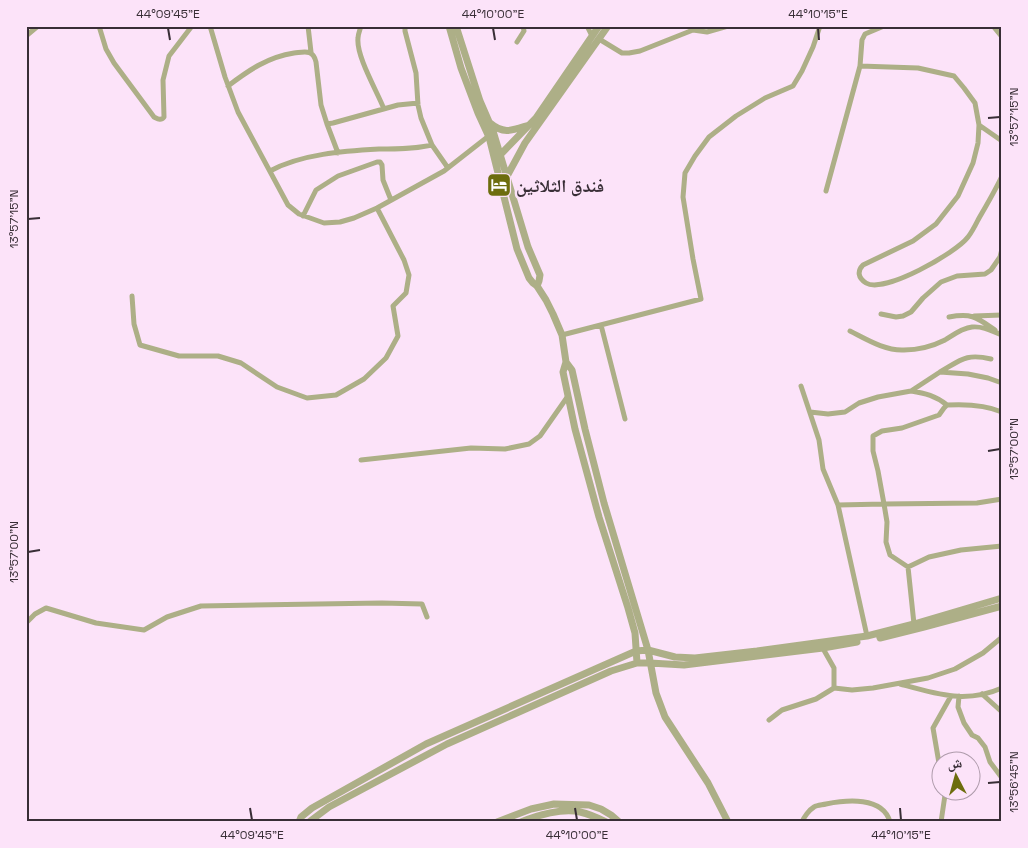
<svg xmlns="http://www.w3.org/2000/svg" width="1028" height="848" font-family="'Space Grotesk','Noto Naskh Arabic',sans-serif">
  <rect width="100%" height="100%" fill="#fce3f9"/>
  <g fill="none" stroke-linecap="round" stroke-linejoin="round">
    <path stroke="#adaf87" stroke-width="5" d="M 99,26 L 106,49 L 114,63 L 154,117 C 158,119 161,121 164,117 L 163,80 L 169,56 L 192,26
      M 210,26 L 225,77 L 238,112 L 288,205 L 299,214 L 324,223 L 340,222 L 354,218 L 377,208 L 444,171 L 490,135
      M 308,26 L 311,52
      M 361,26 C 360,30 358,34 358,38 C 356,56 377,91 384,109
      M 405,26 L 405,31 L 416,73 L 418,105 L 421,118 L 432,145 L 448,168
      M 587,26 L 592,36
      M 993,26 L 1002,37
      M 26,36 L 38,26
      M 599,39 L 622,53 L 629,53 L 640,51 L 693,30 L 707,32 L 728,26
      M 517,42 L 524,31 L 523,26
      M 860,66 L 918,68 L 954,76 L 964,88 L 975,103 L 979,125 L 978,143 L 973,163 L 958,196 L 936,224 L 913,241 L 863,265 C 857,271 858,278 866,283 C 884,294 956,253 968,237 C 972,232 975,226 978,220 C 986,206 995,191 1002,176
      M 26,75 L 26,85
      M 228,86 C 249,70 268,57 294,53 C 305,52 313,49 316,62 L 321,105 L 327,124
      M 979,125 L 1002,141
      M 338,153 L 327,124 L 333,123 L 398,105 L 418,103
      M 270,171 C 301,154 344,151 379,149 C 397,149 414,149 432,145
      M 826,191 L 860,66 L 862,40 L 865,34 L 884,26
      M 303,216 L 316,190 L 338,176 L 377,162 L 380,162 L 382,165 L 383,180 L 391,200
      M 132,296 L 134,324 L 140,345 L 179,356 L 218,356 L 241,363 L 277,387 L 307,398 L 336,395 L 364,379 L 386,358 L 398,336 L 393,306 L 406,293 L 409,275 L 404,260 L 377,208
      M 881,314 L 896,317 L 903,316 L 911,312 L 923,298 L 941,282 L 957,276 L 985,274 L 991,270 L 1000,257 L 1002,249
      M 974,316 L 1002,315
      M 949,317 C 972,313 976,317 995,330
      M 601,325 L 625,419
      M 850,331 C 866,339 885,351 904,350 C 917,350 933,346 945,340 C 953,335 962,328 972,327 C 983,326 992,331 1002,335
      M 562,335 L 701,299 L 693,259 L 683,197 L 685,173 L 695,156 L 709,137 L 736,116 L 765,98 L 793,86 L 802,71 L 813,47 L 820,26
      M 940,372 C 961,360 966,353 991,359
      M 801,386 L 819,440 L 823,469 L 838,505 L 867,636
      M 911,391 C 925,393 936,396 947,405
      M 810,412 L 828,414 L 845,412 L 859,403 L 878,397 L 911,391 L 940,372 L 968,374 L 988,378 L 1002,383
      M 361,460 L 471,448 L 505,449 L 529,444 L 540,436 L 568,396
      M 838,505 L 884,504 L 977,503 L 1002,499
      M 908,567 L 929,557 L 961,550 L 1002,546
      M 26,623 L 35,614 L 46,608 L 96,623 L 144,630 L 167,617 L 201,606 L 382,603 L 422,604 L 427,617
      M 914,624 L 908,567 L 890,555 L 886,542 L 887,522 L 884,504 L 878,471 L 873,451 L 873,436 L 882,431 L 902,428 L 939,415 L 944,408 L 947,405 C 965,404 986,405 1002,412
      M 900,684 C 936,694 966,704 1002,688
      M 834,688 L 852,690 L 873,688 L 928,678 L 955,669 L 983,653 L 1001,638 L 1002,632
      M 982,694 L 1002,712
      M 959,696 L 958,707 L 964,723 L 972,735 L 978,738 L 985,747 L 990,762 L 1002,778
      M 769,720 L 782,710 L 816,699 L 834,688 L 834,668 L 821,645
      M 940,769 L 933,728 L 951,696
      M 802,822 C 804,817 809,810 814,807 C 817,805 822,805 826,804 C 846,800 883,796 890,822
      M 941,822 L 945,795 L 944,790"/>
    <path stroke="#adaf87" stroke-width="7" d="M 449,26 L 461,68 L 478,113 L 489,137 L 517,249 L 529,278 L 533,283 L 537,286 L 546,300 L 553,314 L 562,335 L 566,362 L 563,372 L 575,429 L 599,517 L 628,608 L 635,633 L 637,663
      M 456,26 L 480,101 L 493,131 L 528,247 L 540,275 L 539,281 L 537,286
      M 490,123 C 504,135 513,130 529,125
      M 496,157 L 500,155 L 536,118 L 599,26
      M 506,178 L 525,143 L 608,26
      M 566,362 L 572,370 L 585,429 L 604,503 L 648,650 L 656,693 L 665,717 L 708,783 L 728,822
      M 880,638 L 924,627 L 1002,606
      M 299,822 L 301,817 L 312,808 L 426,744 L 636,651 L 648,650 L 675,657 L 695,658 L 757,651 L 867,636 L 914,624 L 1002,598
      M 309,822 L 329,807 L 447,744 L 611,671 L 637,663 L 650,663 L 684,665 L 823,648 L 857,642
      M 497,822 L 531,809 L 554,804 L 589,805 L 601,809 L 611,815 L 619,822
      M 521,822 C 537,815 563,808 580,812 C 589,814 598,818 606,822"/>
  </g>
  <path fill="none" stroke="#382e36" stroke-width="2" d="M 168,28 L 170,40M 493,28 L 495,40M 818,28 L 819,40M 988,118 L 1000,117M 28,219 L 40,218M 988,451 L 1000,449M 28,552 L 40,550M 988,783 L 1000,782M 250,808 L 252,820M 575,808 L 577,820M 900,808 L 901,820"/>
  <defs>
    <symbol id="hotel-square" viewBox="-11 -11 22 22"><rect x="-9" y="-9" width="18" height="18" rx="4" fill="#6d6d0e" stroke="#fce3f9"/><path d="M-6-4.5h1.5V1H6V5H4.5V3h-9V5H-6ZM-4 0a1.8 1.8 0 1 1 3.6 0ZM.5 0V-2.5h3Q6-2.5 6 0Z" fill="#fff"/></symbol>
  </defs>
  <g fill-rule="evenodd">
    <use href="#hotel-square" x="485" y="171" width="28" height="28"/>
  </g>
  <g text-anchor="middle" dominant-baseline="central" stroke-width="5" stroke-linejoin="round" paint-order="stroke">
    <g font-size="18" font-weight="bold" fill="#382e36" stroke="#fce3f9" text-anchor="start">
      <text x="516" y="185">فندق الثلاثين</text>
    </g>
  </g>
  <rect width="1028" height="848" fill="none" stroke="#fce3f9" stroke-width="55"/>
  <g transform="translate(956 776) rotate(354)"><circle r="24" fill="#fce3f9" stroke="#ae9bab"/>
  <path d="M0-4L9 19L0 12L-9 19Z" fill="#6d6d0e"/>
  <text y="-8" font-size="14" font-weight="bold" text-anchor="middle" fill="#382e36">ش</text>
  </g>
  <rect x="28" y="28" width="972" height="792" fill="none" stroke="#382e36" stroke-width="2"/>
  <g font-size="12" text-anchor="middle" fill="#382e36">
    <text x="168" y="18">44°09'45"E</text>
    <text x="493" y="18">44°10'00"E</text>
    <text x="818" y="18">44°10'15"E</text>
    <text transform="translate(1014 117) rotate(-90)" y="4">13°57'15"N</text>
    <text transform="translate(14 219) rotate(-90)" y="4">13°57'15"N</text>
    <text transform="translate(1014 449) rotate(-90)" y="4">13°57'00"N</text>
    <text transform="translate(14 552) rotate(-90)" y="4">13°57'00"N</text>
    <text transform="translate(1014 782) rotate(-90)" y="4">13°56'45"N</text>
    <text x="252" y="839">44°09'45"E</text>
    <text x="577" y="839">44°10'00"E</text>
    <text x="901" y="839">44°10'15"E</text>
  </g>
</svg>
